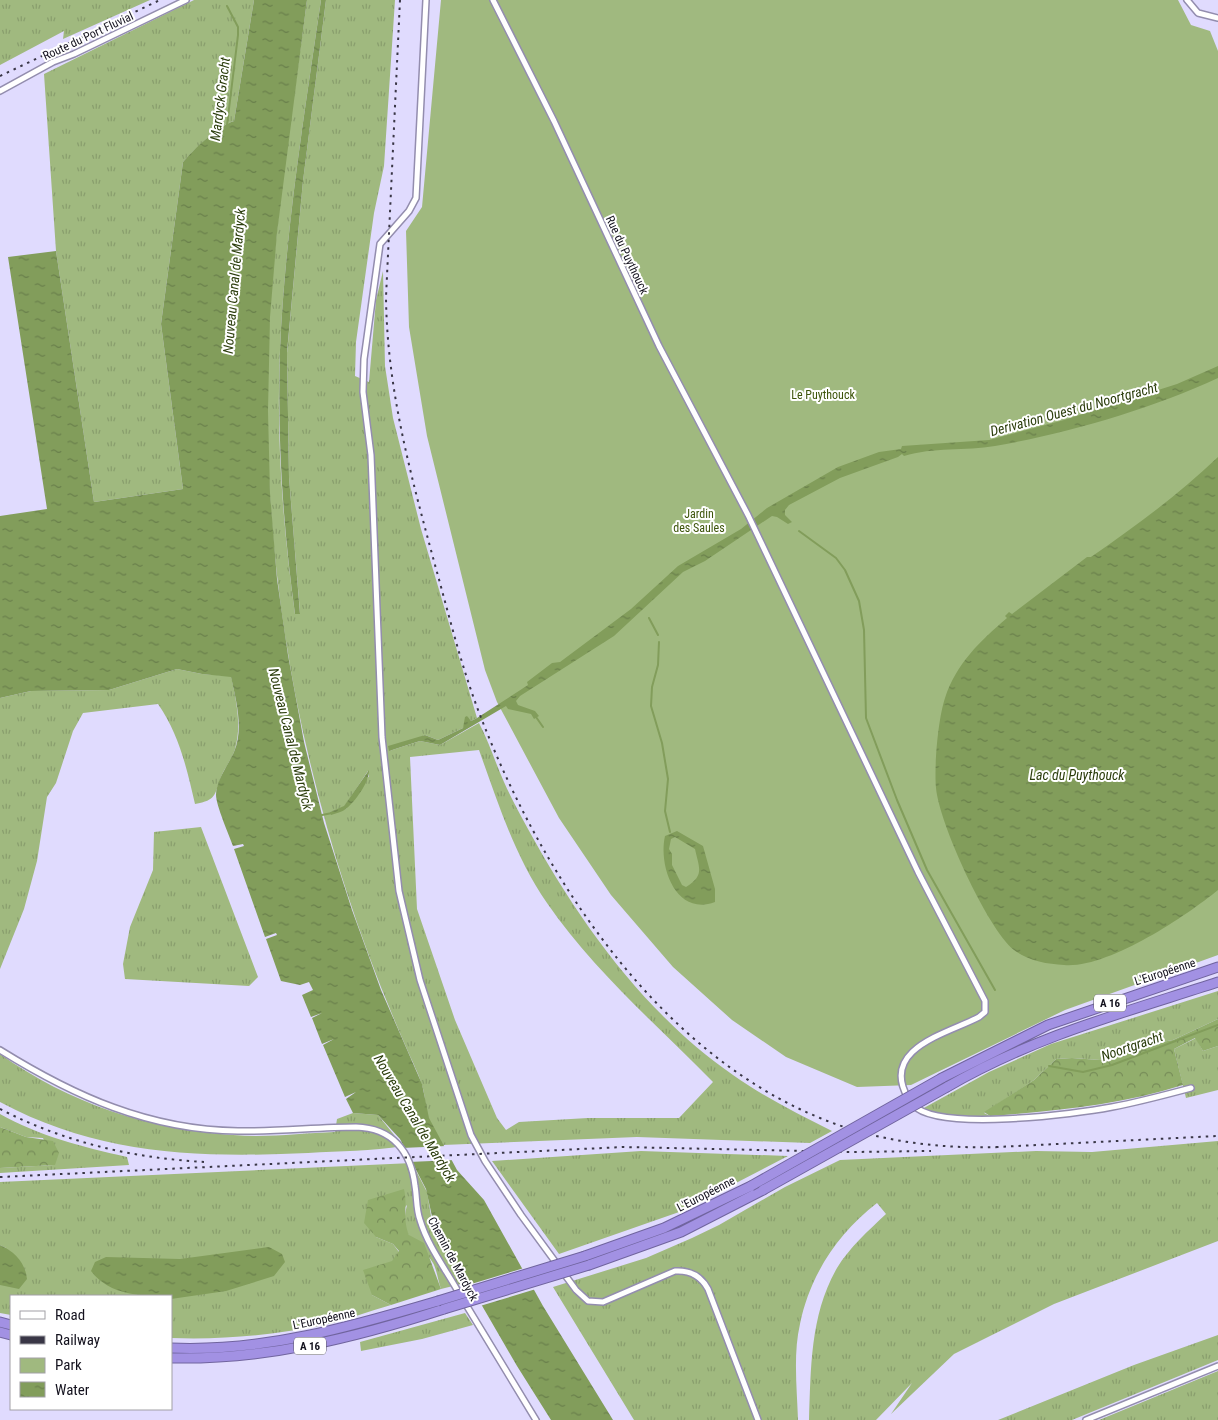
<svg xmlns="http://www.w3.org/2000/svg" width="1218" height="1420" font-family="'Roboto Condensed',sans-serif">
  <defs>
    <pattern id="grass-tufts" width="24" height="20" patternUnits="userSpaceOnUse" patternTransform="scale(1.25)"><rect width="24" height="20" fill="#a0b97f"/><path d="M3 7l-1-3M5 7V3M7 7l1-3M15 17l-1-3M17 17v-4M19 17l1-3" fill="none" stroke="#899e6d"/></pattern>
    <pattern id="forest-crowns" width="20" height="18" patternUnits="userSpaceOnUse" patternTransform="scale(1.25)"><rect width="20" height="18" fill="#92ae6c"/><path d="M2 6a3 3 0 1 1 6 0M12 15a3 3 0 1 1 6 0" fill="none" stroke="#768c58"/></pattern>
    <pattern id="water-ripples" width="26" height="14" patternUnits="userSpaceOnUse" patternTransform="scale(1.25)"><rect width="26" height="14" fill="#829d5b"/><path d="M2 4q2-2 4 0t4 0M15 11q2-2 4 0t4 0" fill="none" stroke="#697f4b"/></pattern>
  </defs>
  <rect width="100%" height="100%" fill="#e0dbfe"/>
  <path fill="url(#grass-tufts)" fill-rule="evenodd" d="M 0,0 L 150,0 L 63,39 L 64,31 L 0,65 Z
    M 194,0 L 254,0 L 234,121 C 219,125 194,150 183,162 L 161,324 L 183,489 L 94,502 L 56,251 L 44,74 Z
    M 307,0 L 321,0 C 304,116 285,233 280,350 C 276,438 283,527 295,614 L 300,613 L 289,477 L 287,353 L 303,181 L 326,0 L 395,0 L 384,166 L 374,213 L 356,342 L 355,376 L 369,382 L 376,300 L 383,271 L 385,366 L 393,418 L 421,529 L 477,718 L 471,721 L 468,719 L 463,728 L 438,740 L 425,735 L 389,751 L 420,741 L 440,745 L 479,723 C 489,742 495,762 504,782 C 511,798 520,814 528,829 C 579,922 645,1014 733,1075 C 764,1097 798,1114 832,1131 L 810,1143 L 637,1137 L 443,1145 C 438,1135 430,1125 427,1114 C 425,1104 425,1094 422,1085 C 418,1072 411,1059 406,1047 C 309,826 259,587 268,346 C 273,230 292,115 307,0 ZM 479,750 C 498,803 515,857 547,903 C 593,970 657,1025 713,1082 L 679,1118 L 588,1118 L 519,1122 L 506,1130 L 497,1118 L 455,1020 L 417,909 L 410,757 ZM 368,771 L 369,776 L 346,809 L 330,812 L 344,807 Z
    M 177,669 L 202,674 L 231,676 C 236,700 242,725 235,749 C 232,759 225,767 221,777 C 214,795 217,800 195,804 C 187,769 179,734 158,704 L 83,713 L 73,731 L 56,783 L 47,797 L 37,861 L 24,909 L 0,969 L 0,698 L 31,691 L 109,690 Z
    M 201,827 L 258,977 L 249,986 L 125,979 L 123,964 L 130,927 L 153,870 L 154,832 Z
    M 1218,991 L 1218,1019 L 1173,1040 L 1139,1046 L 1100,1060 L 1072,1058 L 1056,1059 L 1034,1080 L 984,1113 L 990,1116 L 962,1122 L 922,1109 L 989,1072 L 1051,1044 Z
    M 1196,1038 L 1203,1051 L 1218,1046 L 1218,1090 L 1186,1098 L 1174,1049 Z
    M 0,1054 C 69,1103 149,1130 233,1135 C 267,1138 302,1133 335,1132 L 337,1119 L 353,1113 L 378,1115 L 403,1146 C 372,1151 340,1151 308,1153 C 198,1158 99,1155 0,1102 Z
    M 0,1114 C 39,1136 83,1147 127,1157 L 129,1165 L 0,1173 L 0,1168 L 54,1165 L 43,1138 L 26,1137 L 0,1127 Z
    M 1218,1141 L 1218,1241 L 1054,1304 L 954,1354 L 891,1414 L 912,1383 L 876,1420 L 809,1420 C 811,1368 810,1315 837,1268 C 849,1248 869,1230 886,1214 L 877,1203 C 838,1233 810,1275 800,1324 C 793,1354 797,1389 798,1420 L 634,1420 L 553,1287 L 646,1258 L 692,1238 L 719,1225 L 785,1187 L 840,1160 L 1036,1151 L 1092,1152 Z
    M 641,1151 L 788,1156 L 682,1211 L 559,1254 L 492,1161 Z
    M 412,1163 L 427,1192 L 431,1216 L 469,1282 L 441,1289 C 438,1281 437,1270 433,1263 C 418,1238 398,1241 407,1205 L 376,1237 L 393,1244 L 399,1252 L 372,1295 L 391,1305 C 369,1311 346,1320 324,1325 C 274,1335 223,1340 171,1338 L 171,1296 L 11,1296 L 11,1315 L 0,1313 L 0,1285 L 6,1248 L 0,1245 L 0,1182 Z
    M 465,1313 L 473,1325 L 422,1339 L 361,1351 L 360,1342 Z
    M 1218,1335 L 1218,1360 L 1072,1420 L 998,1420 L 1134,1365 Z
    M 1218,1371 L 1218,1420 L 1099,1420 Z"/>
  <path fill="url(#forest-crowns)" d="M 1218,1019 L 1218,1046 L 1203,1051 L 1195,1038 L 1174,1049 L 1183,1085 C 1120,1105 1055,1111 990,1116 L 984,1112 L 1034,1080 L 1056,1059 L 1072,1058 L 1100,1060 L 1139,1046 L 1173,1040 Z
    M 0,1127 L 26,1137 L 53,1141 L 59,1153 L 55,1165 L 0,1168 Z
    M 404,1189 C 408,1207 402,1218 409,1235 L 424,1243 L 441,1289 L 391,1305 L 372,1295 L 363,1270 L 392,1261 L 399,1251 L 393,1244 L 376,1237 L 364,1223 L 368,1200 Z"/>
  <path fill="#a0b97f" d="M 441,0 L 1178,0 L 1191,25 L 1210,31 L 1218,51 L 1218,955 L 1065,1010 L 911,1085 L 857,1087 L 786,1057 L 732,1020 L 673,967 L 611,895 L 559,818 L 497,702 L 485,670 L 427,436 L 409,327 L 406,231 L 422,207 Z"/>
  <path fill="url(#water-ripples)" fill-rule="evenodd" d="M 254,0 L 307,0 L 277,233 L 270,317 L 268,411 L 270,493 L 277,579 L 288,655 L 304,742 L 324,823 L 352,910 L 381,990 L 422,1084 L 429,1118 L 457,1170 L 484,1200 L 543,1306 L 613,1420 L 551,1420 L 517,1366 L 433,1221 L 426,1189 L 400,1139 L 378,1115 L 353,1113 L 346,1099 L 356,1092 L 345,1097 L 323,1045 L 334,1039 L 322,1044 L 312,1018 L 322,1013 L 311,1017 L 302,995 L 313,990 L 309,982 L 300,985 L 281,981 L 266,939 L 277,935 L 276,933 L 265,937 L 234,849 L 244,846 L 243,844 L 233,846 C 229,835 216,805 216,795 C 216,781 228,765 234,752 C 244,729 236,700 231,677 L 202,674 L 177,669 L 109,690 L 31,691 L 0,698 L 0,516 L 47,509 L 8,257 L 56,251 L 94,502 L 183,489 L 161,324 L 183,162 C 194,149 219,125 234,121 Z
    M 321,0 L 326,0 L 303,181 L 287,352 L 289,477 L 300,614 L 295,614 C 283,527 277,438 280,350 C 285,233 304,116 321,0 Z
    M 1218,366 L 1218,378 C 1151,409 1069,433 995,446 C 966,451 933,447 904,456 L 902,454 L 898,457 L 840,478 L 789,505 L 785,510 L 785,515 L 792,522 L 788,524 L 777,517 L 772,516 L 705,561 L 683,572 L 614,636 L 520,696 L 516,701 L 518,705 L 535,711 L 539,716 L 534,719 L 531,714 L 508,709 L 506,706 L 440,745 L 420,741 L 389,751 L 388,746 L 425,735 L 438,740 L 463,728 L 465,717 L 467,716 L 471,721 L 477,718 L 528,685 L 527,682 L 552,663 L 560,662 L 631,609 L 678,566 L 741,529 L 767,508 L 838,467 L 879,452 L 901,449 L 902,446 L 989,440 L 1064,420 L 1177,384 Z
    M 1218,457 L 1218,890 C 1185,917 1107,969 1064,965 C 1047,964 1028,961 1014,950 C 987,928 939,823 936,788 C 934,766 938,719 945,698 C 956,664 980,641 1007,618 L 1005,616 L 1009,612 L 1012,614 L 1087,557 L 1091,557 C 1136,526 1178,495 1218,457 Z
    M 369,770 C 370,781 355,802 346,809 C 342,812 336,813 331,815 L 330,812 L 344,806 Z
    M 677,831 L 703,846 L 715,889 L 715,902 C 676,917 658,866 665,836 ZM 675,837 L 695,849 C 699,868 705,875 686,887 L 682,885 L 672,865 L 672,854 L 669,849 L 671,839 Z
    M 0,1245 C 15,1252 25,1262 27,1279 L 19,1289 L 0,1285 Z
    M 269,1247 L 282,1254 L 285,1262 L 274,1276 L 226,1291 L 171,1299 L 171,1296 C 142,1296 110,1296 91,1271 L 95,1262 L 106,1257 L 180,1259 Z"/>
  <path fill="#e0dbfe" d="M 446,1146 L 454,1160 L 409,1162 L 402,1148 Z
    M 524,1268 L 536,1289 L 480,1306 L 468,1285 Z"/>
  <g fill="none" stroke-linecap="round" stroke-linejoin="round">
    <path stroke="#829d5b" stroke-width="2" d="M 227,125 L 238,35 L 238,27 L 227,6
      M 799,531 L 836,558 L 845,570 L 859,601 L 864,630 L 866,718 L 897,800 L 927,870 L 995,990
      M 649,618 L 658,635
      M 659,642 L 658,665 L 652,687 L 651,706 L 662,743 L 668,779 L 665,811 L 670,832
      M 536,717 L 543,727
      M 322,815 L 332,813
      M 1049,1066 L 1083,1072 L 1112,1065 L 1218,1025"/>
    <defs>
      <path id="street" d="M 426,0 L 416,198 L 409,211 L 380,244 L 364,359 L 363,392 L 371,455 L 382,737 L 399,891 L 420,980 L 471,1135 L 485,1161 L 521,1215 L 576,1290 L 588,1301 L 603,1302 L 675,1271 C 690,1270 701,1276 708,1289 L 758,1420
        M 493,0 L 554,121 L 659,346 L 748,515 L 918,872 L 985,1001 L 985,1012 L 979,1017 C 949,1033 879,1048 908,1098
        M 1187,0 L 1198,13 L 1218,18
        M 0,91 L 53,62 L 74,54 L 186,0
        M 0,1050 C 74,1096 149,1130 238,1131 C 277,1132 317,1127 356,1127 C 392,1128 411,1151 415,1186 C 417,1197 416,1209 420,1220 C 428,1247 447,1271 460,1295
        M 913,1105 C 938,1132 1076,1114 1112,1107 C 1139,1102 1165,1095 1191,1088
        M 465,1303 L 536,1420
        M 1086,1420 L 1218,1366"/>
      <path id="highway" d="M 942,1078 L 1048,1025 L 1218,967
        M 947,1087 C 1035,1036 1123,1013 1218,982
        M 585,1256 L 664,1228 L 751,1186
        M 589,1265 L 681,1232 L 763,1190
        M 0,1322 L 11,1325
        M 0,1332 L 11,1335
        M 171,1348 C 264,1352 350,1327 438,1301
        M 171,1358 C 266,1360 354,1338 444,1309"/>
    </defs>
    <use href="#street" stroke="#938dae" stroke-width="8"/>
    <use href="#highway" stroke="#70649e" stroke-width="11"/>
    <use href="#street" stroke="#fff" stroke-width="5"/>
    <use href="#highway" stroke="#a291e3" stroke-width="9"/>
    <path stroke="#393646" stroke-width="2" stroke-dasharray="2.5 5" stroke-linecap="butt" d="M 400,0 L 386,297 C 387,390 411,476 435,565 C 449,615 461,666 480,715 C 541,874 656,1051 820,1118 C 878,1142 940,1149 1002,1147
      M 0,76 L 160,0
      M 0,1109 C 64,1142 132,1158 204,1162
      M 996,1147 L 1218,1136
      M 0,1177 L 623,1147 L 852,1152 L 931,1151"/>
    <defs>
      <path id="highway-bridge" d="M 751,1186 L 942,1078
        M 763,1190 L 947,1087
        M 438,1301 L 585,1256
        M 444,1309 L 589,1265"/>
    </defs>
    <use href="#highway-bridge" stroke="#70649e" stroke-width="11" stroke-linecap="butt"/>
    <use href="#highway-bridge" stroke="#a291e3" stroke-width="9"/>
  </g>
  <g text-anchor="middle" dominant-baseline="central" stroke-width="4" stroke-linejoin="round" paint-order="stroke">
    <g fill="#fff" stroke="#5a5861" stroke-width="1">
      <rect x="1094" y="994.5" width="32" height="17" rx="4"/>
      <rect x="294" y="1337.5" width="32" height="17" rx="4"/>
    </g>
    <g font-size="11" font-weight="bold" fill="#13111d">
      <text x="1110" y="1003">A 16</text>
      <text x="310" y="1346">A 16</text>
    </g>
    <g font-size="12" fill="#13111d" stroke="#fff">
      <text transform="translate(88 36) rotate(-25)">Route du Port Fluvial</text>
      <text transform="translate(627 255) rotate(65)">Rue du Puythouck</text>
      <text transform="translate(1165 972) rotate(-18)">L'Européenne</text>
      <text transform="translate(706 1194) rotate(-27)">L'Européenne</text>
      <text transform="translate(453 1259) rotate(62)">Chemin de Mardyck</text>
      <text transform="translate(324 1319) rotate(-12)">L'Européenne</text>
    </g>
    <g font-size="12" fill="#3c5409" stroke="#fff">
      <text x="823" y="395">Le Puythouck</text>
      <text x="699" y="514">Jardin<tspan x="699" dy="14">des Saules</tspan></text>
    </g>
    <g font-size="14" font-style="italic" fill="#2b3d0c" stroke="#fff">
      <text transform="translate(220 99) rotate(-83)">Mardyck Gracht</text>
      <text transform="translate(234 281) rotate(-85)">Nouveau Canal de Mardyck</text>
      <text transform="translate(1074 409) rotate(-15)">Derivation Ouest du Noortgracht</text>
      <text transform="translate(291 739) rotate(76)">Nouveau Canal de Mardyck</text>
      <text x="1077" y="775">Lac du Puythouck</text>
      <text transform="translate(1132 1046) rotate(-19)">Noortgracht</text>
      <text transform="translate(415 1118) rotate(59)">Nouveau Canal de Mardyck</text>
    </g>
  </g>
  <rect x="10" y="1295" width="162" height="115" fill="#ffffff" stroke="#a1a0a5"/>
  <rect x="20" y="1311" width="25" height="8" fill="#ffffff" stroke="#a1a0a5"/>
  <text x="55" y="1320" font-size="15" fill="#13111d">Road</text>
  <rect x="20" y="1336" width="25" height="8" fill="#393646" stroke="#a1a0a5"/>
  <text x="55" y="1345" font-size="15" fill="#13111d">Railway</text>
  <rect x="20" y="1358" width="25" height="15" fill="#a0b97f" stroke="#a1a0a5"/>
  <text x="55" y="1370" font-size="15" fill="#13111d">Park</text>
  <rect x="20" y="1382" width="25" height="15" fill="url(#water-ripples)" stroke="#a1a0a5"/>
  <text x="55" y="1395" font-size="15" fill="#13111d">Water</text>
</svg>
